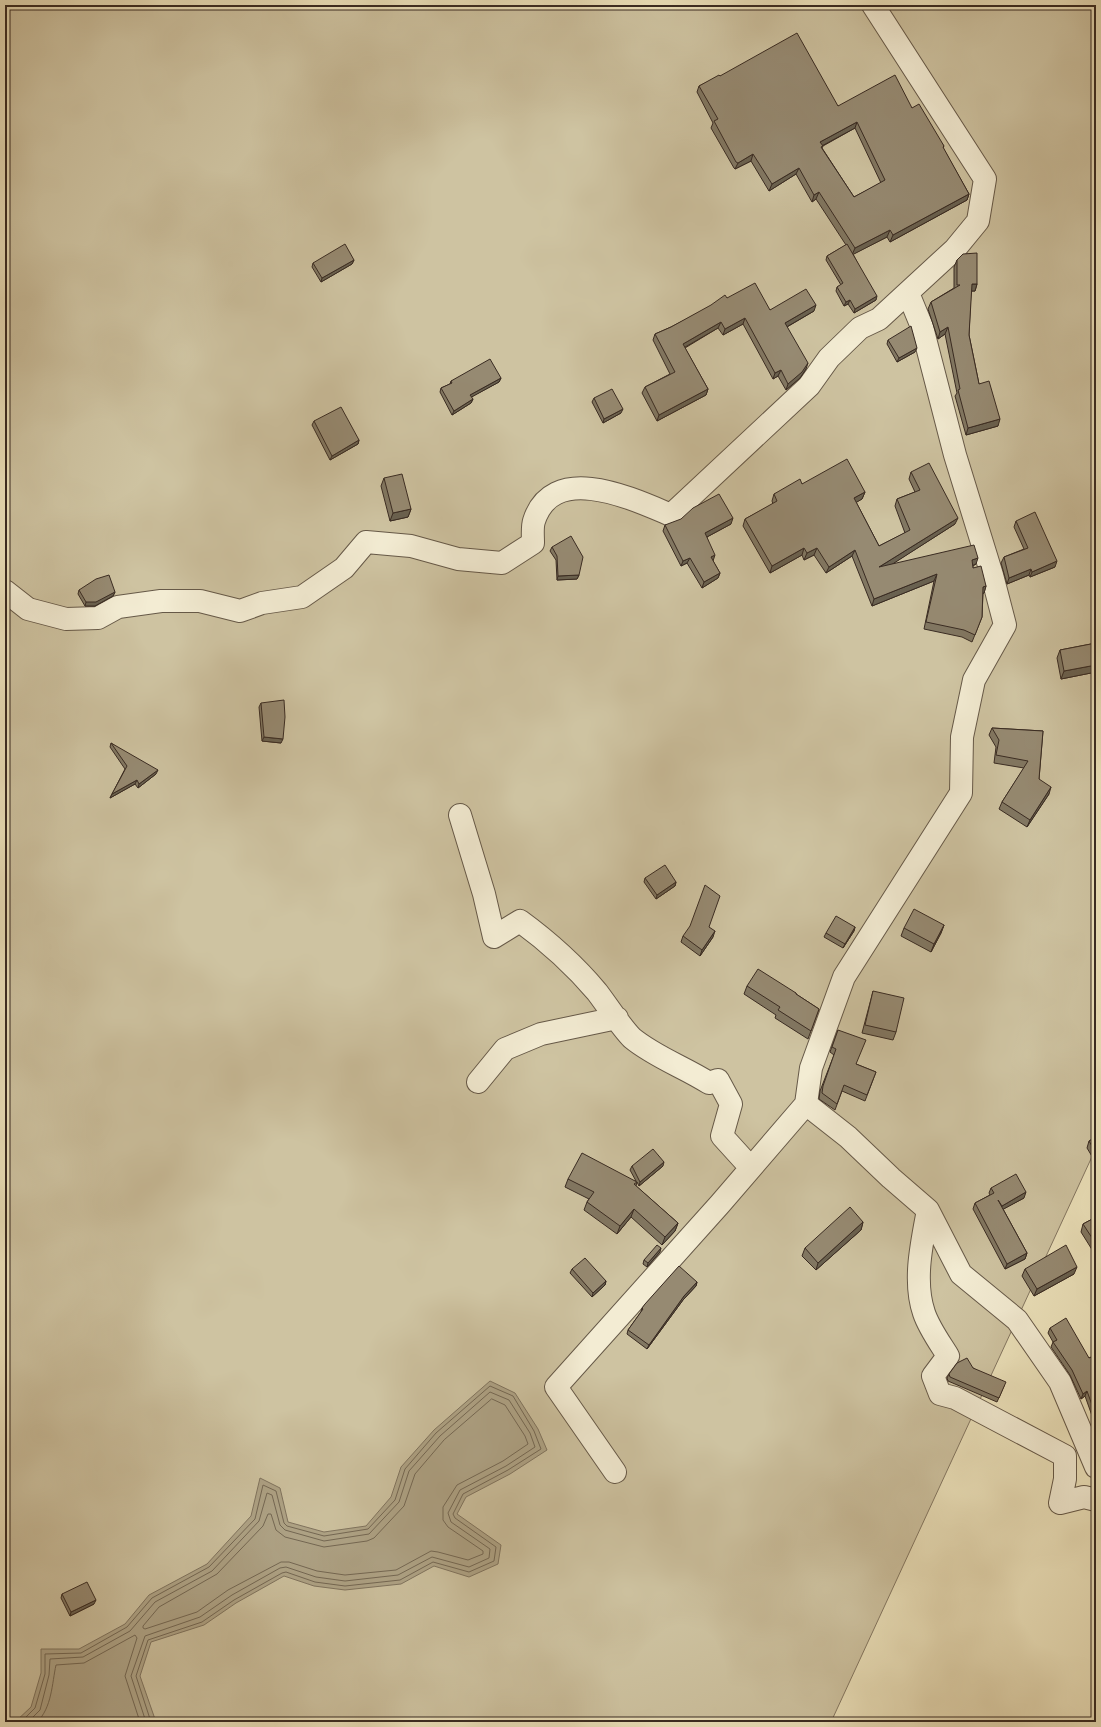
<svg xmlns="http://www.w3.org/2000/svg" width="1101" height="1727" font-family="'Old Standard TT',serif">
  <rect width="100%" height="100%" fill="#ece2bb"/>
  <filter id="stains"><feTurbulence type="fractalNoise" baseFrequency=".005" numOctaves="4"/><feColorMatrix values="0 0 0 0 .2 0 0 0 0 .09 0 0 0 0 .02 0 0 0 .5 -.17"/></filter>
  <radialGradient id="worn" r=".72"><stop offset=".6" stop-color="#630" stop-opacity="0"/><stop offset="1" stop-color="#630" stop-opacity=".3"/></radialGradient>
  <path fill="#cec3a1" stroke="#847762" d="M 5,5 L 1096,5 L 1096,1148 L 831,1722 L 5,1722 Z"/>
  <path fill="#afa487" stroke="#80745f" d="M 490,1381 L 515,1393 L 538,1429 L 547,1450 L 510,1474 L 466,1497 L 457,1514 L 501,1545 L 498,1564 L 469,1577 L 434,1566 L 401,1584 L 345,1590 L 314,1586 L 284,1576 L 236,1603 L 204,1625 L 151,1642 L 140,1676 L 156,1722 L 15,1722 L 31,1707 L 41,1673 L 41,1649 L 79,1649 L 125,1624 L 149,1595 L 207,1564 L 251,1516 L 260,1478 L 280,1488 L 288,1522 L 324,1532 L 366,1526 L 391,1497 L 401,1467 L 434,1430 Z"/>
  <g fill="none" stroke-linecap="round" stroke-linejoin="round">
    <path stroke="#746854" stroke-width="1" d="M 492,1399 L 505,1405 L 525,1436 L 528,1444 L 503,1461 L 457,1485 L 443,1507 L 443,1520 L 448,1527 L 483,1551 L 483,1554 L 468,1560 L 438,1552 L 431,1551 L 396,1570 L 345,1575 L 317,1571 L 289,1562 L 281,1562 L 228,1590 L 197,1612 L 145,1629 L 143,1628 L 143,1626 L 159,1607 L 217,1574 L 263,1526 L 268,1514 L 271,1514 L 276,1530 L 285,1537 L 324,1547 L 367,1541 L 374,1538 L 404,1506 L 415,1474 L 444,1440 Z
      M 21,1722 L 35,1708 L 45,1674 L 45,1654 L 81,1653 L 127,1627 L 152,1598 L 209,1567 L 255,1519 L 263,1485 L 276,1491 L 284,1523 L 287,1526 L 324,1536 L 368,1529 L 395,1500 L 405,1469 L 436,1433 L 490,1386 L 513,1396 L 534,1431 L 541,1449 L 508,1470 L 463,1494 L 453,1514 L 455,1518 L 496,1547 L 494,1561 L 469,1572 L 433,1562 L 400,1580 L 345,1586 L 315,1582 L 286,1572 L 282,1573 L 234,1600 L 202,1622 L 148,1640 L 136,1676 L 151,1722
      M 28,1722 L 40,1710 L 49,1675 L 50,1659 L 83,1657 L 130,1631 L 155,1602 L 212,1571 L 259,1521 L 267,1493 L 272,1495 L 280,1525 L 285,1530 L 324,1541 L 369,1534 L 399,1502 L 409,1471 L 440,1436 L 490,1392 L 509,1400 L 530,1433 L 535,1447 L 506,1466 L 460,1490 L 448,1513 L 451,1522 L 490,1549 L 489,1558 L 469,1567 L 432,1557 L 398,1575 L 345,1581 L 316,1577 L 286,1567 L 280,1568 L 232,1595 L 200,1617 L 145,1636 L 131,1676 L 146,1722
      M 37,1722 C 52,1708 52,1683 56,1665 L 84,1663 L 135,1635 L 137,1638 L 125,1676 L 140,1722"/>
    <defs>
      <path id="minor" d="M 908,293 L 922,327 L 955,455 L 992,575 L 1005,625 L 974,680 L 962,737 L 961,793 L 844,977 L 811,1068 L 806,1104 L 848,1137 L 891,1178 L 928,1210 L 961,1274 L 1017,1320 L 1060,1382 L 1096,1467
        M 5,591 L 28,609 L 66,619 L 98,618 L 118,607 L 161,601 L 200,601 L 240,611 L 262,603 L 302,597 L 344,568 L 366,542 L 411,546 L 458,559 L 502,563 L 533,543 C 533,536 532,527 534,521 C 553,461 633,499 671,515 L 809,386 L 829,358 L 860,328 L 879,319 L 955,249 L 978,221 L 985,179 L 873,5
        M 460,815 L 484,894 L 494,937 L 520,921 C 546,940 576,967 597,992 C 607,1005 621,1027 632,1038 C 655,1057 684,1067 709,1083 L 718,1080 L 731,1104 L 722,1136 L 751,1168
        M 478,1082 L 505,1049 L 541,1034 L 617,1018
        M 928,1210 C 922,1242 913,1281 924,1313 C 929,1328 940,1343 948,1356 L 933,1376 L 940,1394 L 955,1398 L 1065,1456 L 1065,1479 L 1060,1503 L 1084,1497 L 1096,1500
        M 615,1472 L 556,1387 L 720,1204 L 806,1104"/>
    </defs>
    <use href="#minor" stroke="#665948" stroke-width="24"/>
    <use href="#minor" stroke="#f3ecd3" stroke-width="22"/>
  </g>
  <path fill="#817762" stroke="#392b22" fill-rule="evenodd" d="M 720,76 L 838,106 L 912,108 L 944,146 L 943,148 L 969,194 L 967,200 L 890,242 L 887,237 L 853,254 L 876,300 L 854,313 L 848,304 L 844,306 L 836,291 L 837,287 L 841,285 L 826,260 L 827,256 L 846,245 L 816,199 L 812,202 L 796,174 L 769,191 L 751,161 L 735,169 L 734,168 L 711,128 L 713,123 L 697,92 L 699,86 ZM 855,128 L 881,183 L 854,197 L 822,148 L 823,146 Z
    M 354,260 L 352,264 L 321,282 L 312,267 L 313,263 Z
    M 957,260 L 977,284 L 975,291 L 971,291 L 969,335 L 979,384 L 998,426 L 966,435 L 955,396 L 957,393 L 945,334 L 938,339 L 928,309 L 931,302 L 954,288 L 954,267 Z
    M 727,298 L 770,310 L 814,311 L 787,327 L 806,369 L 800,378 L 786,390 L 778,376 L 773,379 L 743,324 L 723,335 L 718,328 L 685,348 L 708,389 L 706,395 L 657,421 L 642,393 L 645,387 L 670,374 L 653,340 L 655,334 L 671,327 Z
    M 888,340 L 915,352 L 897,362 L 887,344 Z
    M 501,378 L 499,382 L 471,397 L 473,399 L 471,403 L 452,415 L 440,392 L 441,388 L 450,384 L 451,381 Z
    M 594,398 L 621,413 L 603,423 L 592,402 Z
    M 314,421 L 359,440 L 358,444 L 330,460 L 312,425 Z
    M 911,472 L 955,524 L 892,564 L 976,564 L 973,566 L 973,568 L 986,586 L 984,593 L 983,593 L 982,617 L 972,642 L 962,637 L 924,629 L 934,581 L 872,606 L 852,556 L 826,573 L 814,555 L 804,560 L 802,555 L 770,573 L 743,526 L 745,519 L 773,504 L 772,501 L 774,494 L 802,484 L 865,492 L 862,499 L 856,502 L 879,546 L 905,533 L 895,506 L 897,499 L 915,492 L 909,479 Z
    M 384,478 L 411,509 L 408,517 L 390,521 L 381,486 Z
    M 1016,521 L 1055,567 L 1030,577 L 1029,575 L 1007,584 L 1001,563 L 1004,557 L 1024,549 L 1014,527 Z
    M 731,524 L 707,537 L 713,561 L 720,573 L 718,578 L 702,588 L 687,563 L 681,566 L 663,531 L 665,525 Z
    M 552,547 L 579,575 L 577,579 L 557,580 L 556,560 L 550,551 Z
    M 79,590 L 115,592 L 113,596 L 95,606 L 85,606 L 78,594 Z
    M 1096,643 L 1096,672 L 1061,679 L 1057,658 L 1060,650 Z
    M 261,703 L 281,743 L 262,741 L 259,707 Z
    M 992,728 L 1043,731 L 1039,779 L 1049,794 L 1027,827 L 999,809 L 1002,802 L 1024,768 L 994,763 L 996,747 L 989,735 Z
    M 111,743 L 156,774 L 138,788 L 135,784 L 110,798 L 112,794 L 125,769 L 110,747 Z
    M 645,878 L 676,882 L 675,886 L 656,899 L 644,882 Z
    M 944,925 L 941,933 L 931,952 L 901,936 L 904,928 Z
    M 709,927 L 713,937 L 700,956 L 681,942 L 683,936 Z
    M 855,927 L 854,931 L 843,948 L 824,937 L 826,933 Z
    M 747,986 L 796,993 L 796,994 L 819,1009 L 808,1039 L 775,1018 L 776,1015 L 744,994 Z
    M 873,991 L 896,1032 L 893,1040 L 862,1033 L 871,999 Z
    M 838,1030 L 856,1064 L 876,1072 L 865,1101 L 842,1091 L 835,1110 L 819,1099 L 820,1091 L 834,1055 L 830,1052 Z
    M 1096,1137 L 1096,1163 L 1087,1148 L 1089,1141 Z
    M 632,1166 L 663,1166 L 639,1186 L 637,1182 L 636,1186 L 678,1223 L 675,1231 L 662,1245 L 631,1217 L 617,1234 L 584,1210 L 587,1202 L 589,1199 L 565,1187 L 568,1179 L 636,1181 L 630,1170 Z
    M 991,1188 L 1024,1198 L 1003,1209 L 1027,1253 L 1025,1259 L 1005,1269 L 973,1209 L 975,1203 L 990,1195 L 989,1193 Z
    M 1096,1217 L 1096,1256 L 1081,1232 L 1083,1224 Z
    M 863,1222 L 861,1230 L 816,1270 L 802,1256 L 805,1248 Z
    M 660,1252 L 647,1267 L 643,1264 L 644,1260 Z
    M 572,1269 L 606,1281 L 605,1285 L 592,1297 L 570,1273 Z
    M 1025,1269 L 1074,1274 L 1034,1296 L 1022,1276 Z
    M 697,1282 L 696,1286 L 683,1300 L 647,1349 L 627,1334 L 628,1330 L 641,1312 L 642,1308 Z
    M 1050,1328 L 1089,1358 L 1096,1355 L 1096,1427 L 1085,1396 L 1081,1399 L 1070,1375 L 1051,1347 L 1053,1342 L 1048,1333 Z
    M 973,1368 L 1004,1386 L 997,1402 L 948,1381 L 947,1378 L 949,1374 Z
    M 62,1594 L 94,1604 L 70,1616 L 61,1598 Z"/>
  <path fill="#696150" stroke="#392b22" d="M 857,122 L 855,128 L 818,148 L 820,142 Z
    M 753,154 L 751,161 L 735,169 L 738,163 Z
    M 799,168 L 796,174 L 769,191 L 772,184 Z
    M 819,192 L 816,199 L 812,202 L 814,195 Z
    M 969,194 L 967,200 L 890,242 L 893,235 Z
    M 890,230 L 887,237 L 852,255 L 855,248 Z
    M 354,260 L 352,264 L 321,282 L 322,278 Z
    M 972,284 L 977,284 L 975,291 L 969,291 Z
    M 877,296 L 876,300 L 854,313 L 855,309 Z
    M 850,300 L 848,304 L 844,306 L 846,302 Z
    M 816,305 L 814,311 L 783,329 L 785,323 Z
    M 745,318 L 743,324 L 723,335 L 725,329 Z
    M 721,322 L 718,328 L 680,350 L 683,344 Z
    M 948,327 L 945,334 L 938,339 L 940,332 Z
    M 917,348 L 915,352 L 897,362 L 899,358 Z
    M 808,363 L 806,369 L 800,378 L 786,390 L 788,384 Z
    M 781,370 L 778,376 L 773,379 L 775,373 Z
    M 501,378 L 499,382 L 468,399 L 470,395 Z
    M 708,389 L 706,395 L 657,421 L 659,415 Z
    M 473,399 L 471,403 L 452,415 L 454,411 Z
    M 623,409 L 621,413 L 603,423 L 604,419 Z
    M 1000,419 L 998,426 L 966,435 L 968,428 Z
    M 359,440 L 358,444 L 330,460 L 332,456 Z
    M 865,492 L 862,499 L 852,505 L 854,498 Z
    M 411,509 L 408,517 L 390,521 L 393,513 Z
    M 733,518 L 731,524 L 703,539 L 705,533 Z
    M 958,518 L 955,524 L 877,574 L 879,567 Z
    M 804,548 L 802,555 L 770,573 L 772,566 Z
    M 817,548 L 814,555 L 804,560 L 807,553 Z
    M 855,550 L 852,556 L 826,573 L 829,567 Z
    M 715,555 L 713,561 L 709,563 L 711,557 Z
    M 690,558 L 687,563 L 681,566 L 683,561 Z
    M 978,558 L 976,564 L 969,567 L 972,560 Z
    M 1057,561 L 1055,567 L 1030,577 L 1032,572 Z
    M 1031,569 L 1029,575 L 1007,584 L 1009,578 Z
    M 720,573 L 718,578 L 702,588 L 704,582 Z
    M 937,574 L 934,581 L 872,606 L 874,599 Z
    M 579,575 L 577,579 L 557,580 L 558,576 Z
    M 986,586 L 984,593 L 981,594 L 983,587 Z
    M 115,592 L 113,596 L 95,606 L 85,606 L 86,602 Z
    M 1096,665 L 1096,672 L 1061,679 L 1064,671 Z
    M 264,737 L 283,739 L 281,743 L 262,741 Z
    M 158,770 L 156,774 L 138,788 L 139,784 Z
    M 137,780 L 135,784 L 110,798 L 112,794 Z
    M 1051,787 L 1049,794 L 1027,827 L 1030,820 Z
    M 676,882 L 675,886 L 656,899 L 657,895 Z
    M 944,925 L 941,933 L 931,952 L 934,944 Z
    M 855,927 L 854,931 L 843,948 L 845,944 Z
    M 715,931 L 713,937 L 700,956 L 702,950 Z
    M 664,1162 L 663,1166 L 639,1186 L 640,1182 Z
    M 1026,1192 L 1024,1198 L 1000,1211 L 1002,1206 Z
    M 634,1209 L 631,1217 L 617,1234 L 620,1226 Z
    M 863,1222 L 861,1230 L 816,1270 L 818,1263 Z
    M 678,1223 L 675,1231 L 662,1245 L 665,1237 Z
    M 661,1248 L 660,1252 L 647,1267 L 648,1263 Z
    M 1027,1253 L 1025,1259 L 1005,1269 L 1007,1264 Z
    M 1077,1267 L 1074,1274 L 1034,1296 L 1037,1289 Z
    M 606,1281 L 605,1285 L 592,1297 L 593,1293 Z
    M 697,1282 L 696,1286 L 683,1300 L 647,1349 L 649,1345 L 684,1296 Z
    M 1087,1391 L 1085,1396 L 1081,1399 L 1083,1394 Z
    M 96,1600 L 94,1604 L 70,1616 L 71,1612 Z"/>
  <path fill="#968a72" stroke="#392b22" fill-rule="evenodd" d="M 797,33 L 838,106 L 895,75 L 912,108 L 919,104 L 944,146 L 943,147 L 969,194 L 893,235 L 890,230 L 855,248 L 819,192 L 814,195 L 799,168 L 772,184 L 753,154 L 738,163 L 736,162 L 714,121 L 718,119 L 699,86 L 719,75 L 720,76 ZM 857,122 L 885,180 L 854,197 L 821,147 L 823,146 L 820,142 Z
    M 345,244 L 354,260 L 322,278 L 313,263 Z
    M 847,244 L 877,296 L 855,309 L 850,300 L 846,302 L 837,287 L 843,283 L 827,256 Z
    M 977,253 L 977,284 L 972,284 L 969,335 L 979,384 L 989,381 L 1000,419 L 968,428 L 958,390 L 960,389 L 948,327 L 940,332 L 931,302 L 960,285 L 957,285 L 957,260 L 963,254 Z
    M 755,283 L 770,310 L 806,289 L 816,305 L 785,323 L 808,363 L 802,372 L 788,384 L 781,370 L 775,373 L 745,318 L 725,329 L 721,322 L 683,344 L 708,389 L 659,415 L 645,387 L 675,372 L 655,334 L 671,327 L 711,305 L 725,295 L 727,298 Z
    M 911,326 L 917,348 L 899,358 L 888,340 Z
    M 490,359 L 501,378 L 470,395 L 473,399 L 454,411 L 441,388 L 452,383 L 451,381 Z
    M 612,389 L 623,409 L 604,419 L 594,398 Z
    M 341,407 L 359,440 L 332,456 L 314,421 Z
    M 847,459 L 865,492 L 854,498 L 879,546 L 910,530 L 897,499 L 920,490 L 911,472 L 929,463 L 958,518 L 879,567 L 974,545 L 978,558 L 972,560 L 973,568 L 981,566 L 986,586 L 983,587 L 982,617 L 975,635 L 964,630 L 926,622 L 937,574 L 874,599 L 855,550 L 829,567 L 817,548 L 807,553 L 804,548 L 772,566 L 745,519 L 777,501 L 774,494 L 800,479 L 802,484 Z
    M 402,474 L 411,509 L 393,513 L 384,478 Z
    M 719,494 L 733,518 L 705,533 L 715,555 L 711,557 L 720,573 L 704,582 L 690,558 L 683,561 L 665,525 L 681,519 L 693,508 Z
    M 1035,512 L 1057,561 L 1032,572 L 1031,569 L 1009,578 L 1004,557 L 1028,548 L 1016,521 Z
    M 571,536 L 583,557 L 579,575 L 558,576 L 557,556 L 552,547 Z
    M 109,575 L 115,592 L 96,602 L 86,602 L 79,590 L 96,579 Z
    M 1096,643 L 1096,665 L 1064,671 L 1060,650 Z
    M 284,700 L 285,717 L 283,739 L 264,737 L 261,703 Z
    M 992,728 L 1043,731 L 1039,779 L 1051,787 L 1030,820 L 1002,802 L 1028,761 L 996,755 L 999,740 Z
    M 111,743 L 158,770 L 139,784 L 137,780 L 112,794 L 127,766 Z
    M 665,865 L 676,882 L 657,895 L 645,878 Z
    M 705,885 L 720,896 L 709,927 L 715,931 L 702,950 L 683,936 L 690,926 Z
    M 914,909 L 944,925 L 934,944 L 904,928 Z
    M 836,916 L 855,927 L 845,944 L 826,933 Z
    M 758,969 L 796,993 L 796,994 L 819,1009 L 811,1031 L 778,1010 L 780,1007 L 747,986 Z
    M 873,991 L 904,998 L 896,1032 L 865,1025 Z
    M 838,1030 L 866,1040 L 856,1064 L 876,1072 L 867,1095 L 844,1085 L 837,1104 L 822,1093 L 823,1086 L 836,1049 L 832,1047 Z
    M 1096,1137 L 1096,1153 L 1089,1141 Z
    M 653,1149 L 664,1162 L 640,1182 L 632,1166 Z
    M 582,1153 L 637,1182 L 634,1184 L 678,1223 L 665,1237 L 634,1209 L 620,1226 L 587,1202 L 594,1192 L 568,1179 Z
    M 1016,1174 L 1026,1192 L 1002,1206 L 998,1200 L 1027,1253 L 1007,1264 L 975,1203 L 994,1193 L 991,1188 Z
    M 850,1207 L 863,1222 L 818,1263 L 805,1248 Z
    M 1096,1217 L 1096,1244 L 1083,1224 Z
    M 657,1245 L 661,1248 L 648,1263 L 644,1260 Z
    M 1066,1245 L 1077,1267 L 1037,1289 L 1025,1269 Z
    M 585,1258 L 606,1281 L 593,1293 L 572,1269 Z
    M 679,1266 L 697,1282 L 684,1296 L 649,1345 L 628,1330 L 643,1309 L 642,1308 L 645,1304 Z
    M 1066,1318 L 1089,1358 L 1096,1355 L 1096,1416 L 1087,1391 L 1083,1394 L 1072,1370 L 1053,1342 L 1057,1340 L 1050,1328 Z
    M 967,1358 L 973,1368 L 1006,1382 L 999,1398 L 950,1377 L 949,1374 L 957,1363 Z
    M 87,1582 L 96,1600 L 71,1612 L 62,1594 Z"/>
  <rect width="1101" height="1727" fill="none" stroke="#ece2bb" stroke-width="20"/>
  <rect x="6" y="6" width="1089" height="1715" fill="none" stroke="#392b22" stroke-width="2"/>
  <rect x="10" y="10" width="1081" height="1707" fill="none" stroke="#392b22"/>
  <rect width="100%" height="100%" filter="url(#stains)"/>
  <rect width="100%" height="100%" fill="url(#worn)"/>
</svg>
